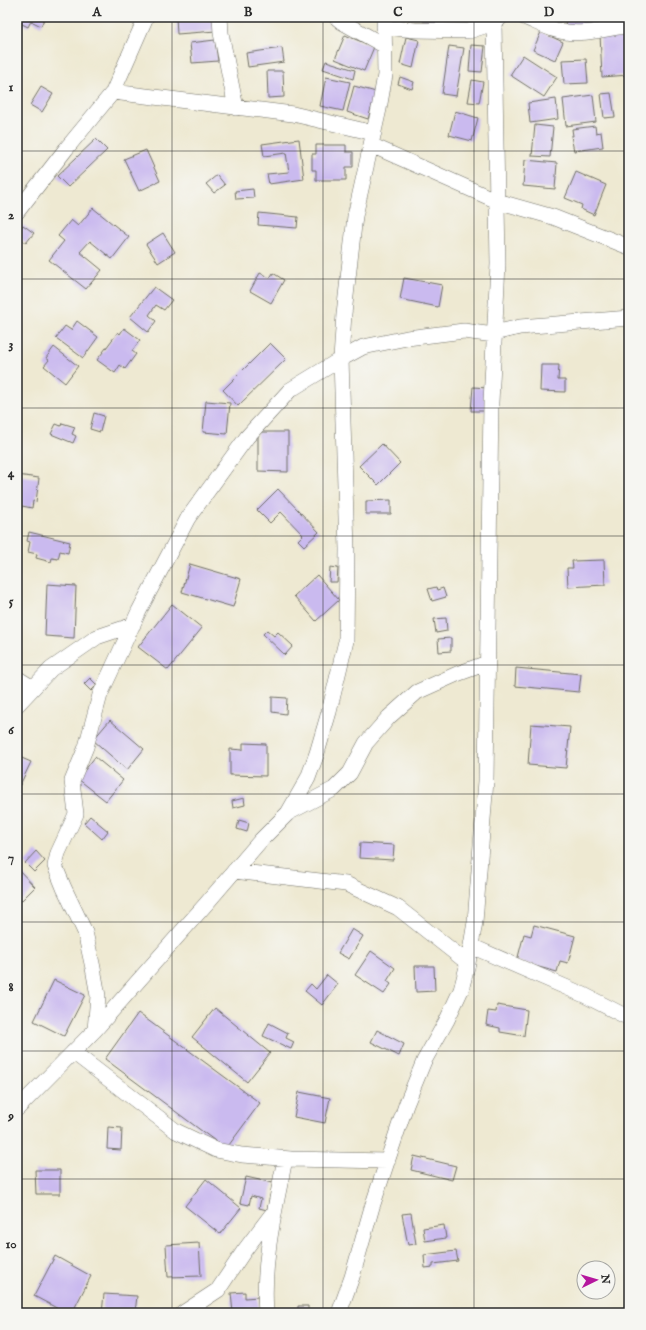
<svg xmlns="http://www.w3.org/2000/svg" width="646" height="1330" font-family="'IM FELL English',serif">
  <rect width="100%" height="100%" fill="#f6f6f2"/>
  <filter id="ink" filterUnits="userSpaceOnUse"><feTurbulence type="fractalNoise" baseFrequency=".025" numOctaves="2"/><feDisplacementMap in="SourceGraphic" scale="8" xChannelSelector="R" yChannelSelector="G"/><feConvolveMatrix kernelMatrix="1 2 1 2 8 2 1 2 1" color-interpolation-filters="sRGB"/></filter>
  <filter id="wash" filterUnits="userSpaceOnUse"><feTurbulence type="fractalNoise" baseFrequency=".012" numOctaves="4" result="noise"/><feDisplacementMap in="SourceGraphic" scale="16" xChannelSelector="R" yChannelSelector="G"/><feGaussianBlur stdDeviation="0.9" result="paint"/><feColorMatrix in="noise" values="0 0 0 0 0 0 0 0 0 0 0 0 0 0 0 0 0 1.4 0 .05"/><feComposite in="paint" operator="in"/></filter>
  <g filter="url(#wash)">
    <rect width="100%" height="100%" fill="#eee9d2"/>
    <g id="blocks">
      <path fill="#cabaef" d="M 23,17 L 45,17 L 41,26 L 31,21 L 28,27 L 20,23 Z
        M 176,17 L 215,17 L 216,31 L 177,34 Z
        M 423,17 L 441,17 L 441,21 L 423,21 Z
        M 565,17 L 591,17 L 592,27 L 566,29 Z
        M 541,32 L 563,42 L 555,60 L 533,50 Z
        M 629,32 L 629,75 L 602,77 L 600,34 Z
        M 345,35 L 374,47 L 364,71 L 335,59 Z
        M 406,37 L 419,40 L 413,68 L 400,64 Z
        M 215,40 L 218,61 L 192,63 L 190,43 Z
        M 471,45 L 485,46 L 482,72 L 469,71 Z
        M 449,46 L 464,48 L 456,96 L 442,94 Z
        M 282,48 L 284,62 L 248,67 L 246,53 Z
        M 523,55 L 557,77 L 544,97 L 510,75 Z
        M 586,59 L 588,83 L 564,84 L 562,60 Z
        M 326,61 L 355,70 L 353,79 L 323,69 Z
        M 267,71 L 283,71 L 284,97 L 268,98 Z
        M 17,73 L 22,75 L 17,89 Z
        M 326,77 L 350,82 L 343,111 L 320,106 Z
        M 400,77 L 414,82 L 412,89 L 398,84 Z
        M 472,80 L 483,82 L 479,103 L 468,102 Z
        M 354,86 L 376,92 L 368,119 L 347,112 Z
        M 41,87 L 53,94 L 42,112 L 30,105 Z
        M 611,93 L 615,117 L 604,118 L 601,94 Z
        M 593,95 L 596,122 L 566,126 L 563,99 Z
        M 556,99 L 558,119 L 530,123 L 528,103 Z
        M 455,111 L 478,118 L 472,141 L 449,135 Z
        M 535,125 L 553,127 L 550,157 L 532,156 Z
        M 595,126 L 596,133 L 601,132 L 603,147 L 574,151 L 571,136 L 573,136 L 572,129 Z
        M 96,139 L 107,150 L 68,187 L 57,176 Z
        M 299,139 L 304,179 L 269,184 L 267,174 L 289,172 L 286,153 L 264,156 L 262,144 Z
        M 316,145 L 346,145 L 346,152 L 353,152 L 353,167 L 346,167 L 346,180 L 316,180 L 316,170 L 312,170 L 312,154 L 316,154 Z
        M 146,150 L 160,181 L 139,191 L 124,159 Z
        M 525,160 L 557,163 L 555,189 L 523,186 Z
        M 576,172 L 606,185 L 594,215 L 581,209 L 582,205 L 565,198 Z
        M 217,175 L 225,185 L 214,193 L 206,184 Z
        M 253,189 L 254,198 L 236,199 L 235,191 Z
        M 93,208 L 129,237 L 112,259 L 90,241 L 80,252 L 102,270 L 86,289 L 49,260 L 64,241 L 58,236 L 71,220 L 78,226 Z
        M 259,213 L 298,217 L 297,228 L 258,225 Z
        M 23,225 L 34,233 L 26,243 L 17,236 L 17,233 Z
        M 163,233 L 175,252 L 158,263 L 146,244 Z
        M 260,273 L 270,278 L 273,273 L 284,280 L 271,303 L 250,291 Z
        M 404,278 L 442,285 L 438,307 L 400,299 Z
        M 154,287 L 172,300 L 164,310 L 156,305 L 149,315 L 156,321 L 148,332 L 130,317 Z
        M 77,321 L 98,337 L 83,358 L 56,338 L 65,326 L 71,330 Z
        M 124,328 L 140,340 L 132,351 L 136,354 L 125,369 L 120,365 L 115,373 L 97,360 L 118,332 L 120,334 Z
        M 270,343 L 286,359 L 238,406 L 223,390 Z
        M 54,347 L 78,366 L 65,383 L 44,366 L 49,360 L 46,358 Z
        M 541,365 L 559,365 L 558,380 L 565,380 L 565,392 L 540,391 Z
        M 473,387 L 488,388 L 486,411 L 471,411 Z
        M 206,401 L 230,403 L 227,434 L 203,432 Z
        M 94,413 L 104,416 L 100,432 L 90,429 Z
        M 62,423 L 75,427 L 72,434 L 76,436 L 73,443 L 51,434 L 56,424 L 61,426 Z
        M 258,432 L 288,432 L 288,472 L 258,471 Z
        M 382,444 L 400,463 L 378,485 L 359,466 Z
        M 17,475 L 39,478 L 36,502 L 33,501 L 32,508 L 22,506 L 21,512 L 17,511 Z
        M 278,489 L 319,532 L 304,546 L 298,540 L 303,535 L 281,512 L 270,523 L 257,510 Z
        M 391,500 L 391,514 L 366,514 L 366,501 Z
        M 29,532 L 70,542 L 68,553 L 60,551 L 58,559 L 52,558 L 51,562 L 36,558 L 37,554 L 28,552 L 30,542 L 27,541 Z
        M 604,560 L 605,585 L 568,587 L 567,568 L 573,568 L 572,561 Z
        M 190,564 L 241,579 L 233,607 L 182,592 Z
        M 330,567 L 338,568 L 337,582 L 329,582 Z
        M 317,575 L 339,600 L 316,621 L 294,596 Z
        M 47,584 L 76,586 L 74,638 L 45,636 Z
        M 436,587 L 437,590 L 443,588 L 446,597 L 432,601 L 428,589 Z
        M 172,604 L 202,628 L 168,670 L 138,647 Z
        M 446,618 L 447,631 L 436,633 L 434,619 Z
        M 267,630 L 274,636 L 278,632 L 293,646 L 285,655 L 263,634 Z
        M 451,638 L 451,651 L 439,652 L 438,639 Z
        M 516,668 L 581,674 L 579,692 L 515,686 Z
        M 90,678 L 97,685 L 91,691 L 84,684 Z
        M 272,697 L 287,698 L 286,714 L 272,712 Z
        M 110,720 L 144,749 L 127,770 L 93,740 Z
        M 531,724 L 570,727 L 566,768 L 528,765 Z
        M 243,743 L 266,744 L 266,776 L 230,775 L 230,749 L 243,750 Z
        M 17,756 L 31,762 L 20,785 L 17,784 Z
        M 95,757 L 123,780 L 106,801 L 78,779 Z
        M 244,798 L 245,805 L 233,808 L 232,801 Z
        M 90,816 L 108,831 L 102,839 L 84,823 Z
        M 239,820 L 249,823 L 247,832 L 237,829 Z
        M 360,843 L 394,845 L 393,860 L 359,858 Z
        M 36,851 L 45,861 L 34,872 L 25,863 Z
        M 17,868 L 35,887 L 17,905 Z
        M 534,925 L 575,936 L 568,963 L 560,961 L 557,972 L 517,961 L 524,934 L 531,936 Z
        M 352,929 L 363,936 L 349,959 L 338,953 Z
        M 371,951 L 395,968 L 387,981 L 391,984 L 384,994 L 355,975 Z
        M 415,966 L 434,966 L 435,991 L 416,992 Z
        M 327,975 L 338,984 L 322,1005 L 305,991 L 311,984 L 316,989 Z
        M 54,980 L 85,995 L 64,1036 L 34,1021 Z
        M 497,1005 L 527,1010 L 524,1036 L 500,1032 L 500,1028 L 486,1025 L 488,1011 L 496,1012 Z
        M 215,1008 L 270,1053 L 247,1082 L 192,1037 Z
        M 138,1013 L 260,1103 L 226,1149 L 105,1059 Z
        M 269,1023 L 288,1033 L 286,1038 L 294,1042 L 291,1049 L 263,1036 Z
        M 377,1030 L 404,1044 L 399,1056 L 371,1042 Z
        M 299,1092 L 330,1098 L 325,1123 L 294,1117 Z
        M 108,1127 L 122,1128 L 121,1150 L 107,1149 Z
        M 414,1156 L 456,1166 L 452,1180 L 411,1170 Z
        M 35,1170 L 60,1170 L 60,1194 L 36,1194 Z
        M 246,1177 L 273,1183 L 267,1210 L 259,1208 L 261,1199 L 251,1196 L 249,1205 L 240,1203 Z
        M 206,1179 L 241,1208 L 220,1234 L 185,1206 Z
        M 411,1213 L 416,1244 L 408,1245 L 402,1214 Z
        M 444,1225 L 446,1238 L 425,1241 L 423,1228 Z
        M 199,1243 L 201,1276 L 168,1277 L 166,1245 Z
        M 456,1251 L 458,1261 L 433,1264 L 433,1267 L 425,1268 L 424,1255 Z
        M 55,1256 L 91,1276 L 72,1313 L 66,1313 L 34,1296 Z
        M 245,1292 L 245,1298 L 258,1297 L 259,1313 L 233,1313 L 231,1293 Z
        M 104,1294 L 137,1296 L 135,1313 L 102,1313 Z
        M 298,1306 L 308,1306 L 308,1313 L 298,1313 Z"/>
    </g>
  </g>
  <g filter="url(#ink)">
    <use href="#blocks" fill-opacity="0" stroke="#6f6e65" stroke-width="1"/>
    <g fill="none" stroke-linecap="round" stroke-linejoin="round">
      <defs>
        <path id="minor" d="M 220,17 L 221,33 L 236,108
          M 336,17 L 342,22 L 385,46
          M 524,17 C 534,21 545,27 556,30 C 579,37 606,29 629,25
          M 384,27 L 415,30 L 469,31 L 494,23 L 500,18
          M 113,92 L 293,114 L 374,133
          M 371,145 L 497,201 L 553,217 L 629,247
          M 17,212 L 66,149 L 113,92 L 146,17
          M 494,333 L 520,327 L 629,318
          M 17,678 L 33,688
          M 17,705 L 51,669 L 97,637 L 133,625
          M 288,813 L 308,778 L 317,753 L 329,712 L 346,641 L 347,549 L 341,359 L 344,314 L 355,216 L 379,109 L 385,75 L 384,17
          M 234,871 L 346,884 L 398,908 L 468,963
          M 471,946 L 584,995 L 629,1018
          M 95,1030 L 98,996 L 93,968 L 85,932 L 64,888 L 55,866 L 58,853 L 76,814 L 72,781 L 86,747 L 100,695 L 139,611 L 188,518 L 247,437 L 290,390 L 341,359 L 363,347 L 407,338 L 464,331 L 494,335
          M 73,1052 L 176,1131 L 216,1150 L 242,1155 L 291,1159 L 387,1161
          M 17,1109 L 95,1030 L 206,904 L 261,840 L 288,813 L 334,789 L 350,773 L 366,743 L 389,717 L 417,692 L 457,674 L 487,663
          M 183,1313 L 218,1290 L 244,1251 L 272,1214
          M 266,1313 C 262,1261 275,1210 285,1159
          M 339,1313 L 352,1277 L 372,1207 L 406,1105 L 424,1061 L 447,1020 L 461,990 L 468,963 L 475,922 L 486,781 L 491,402 L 498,264 L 494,23"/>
      </defs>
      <use href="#minor" stroke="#6f6e65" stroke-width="16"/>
      <use href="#minor" stroke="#fff" stroke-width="15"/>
    </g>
  </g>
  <path fill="none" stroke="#2b2b2b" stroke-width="1" stroke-opacity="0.55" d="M 172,17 L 172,1313M 323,17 L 323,1313M 474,17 L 474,1313M 17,151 L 629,151M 17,279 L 629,279M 17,408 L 629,408M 17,536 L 629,536M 17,665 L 629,665M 17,794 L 629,794M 17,922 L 629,922M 17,1051 L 629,1051M 17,1179 L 629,1179"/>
  <rect width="646" height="1330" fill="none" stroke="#f6f6f2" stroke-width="44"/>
  <g transform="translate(596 1280) rotate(85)"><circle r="19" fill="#f6f6f2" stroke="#a5a5a2"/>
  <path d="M0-3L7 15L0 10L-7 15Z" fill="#b5179e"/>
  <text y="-6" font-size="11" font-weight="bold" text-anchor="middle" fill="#2b2b2b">N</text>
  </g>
  <rect x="22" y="22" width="602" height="1286" fill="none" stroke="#2b2b2b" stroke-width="1.5"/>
  <g font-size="13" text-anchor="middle" font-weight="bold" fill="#2b2b2b">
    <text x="97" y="16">A</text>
    <text x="248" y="16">B</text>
    <text x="398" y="16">C</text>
    <text x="549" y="16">D</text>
    <text x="11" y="91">1</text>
    <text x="11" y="219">2</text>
    <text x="11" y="348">3</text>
    <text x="11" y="477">4</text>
    <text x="11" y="605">5</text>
    <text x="11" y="734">6</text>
    <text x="11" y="862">7</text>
    <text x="11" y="991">8</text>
    <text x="11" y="1120">9</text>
    <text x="11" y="1248">10</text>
  </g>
</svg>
